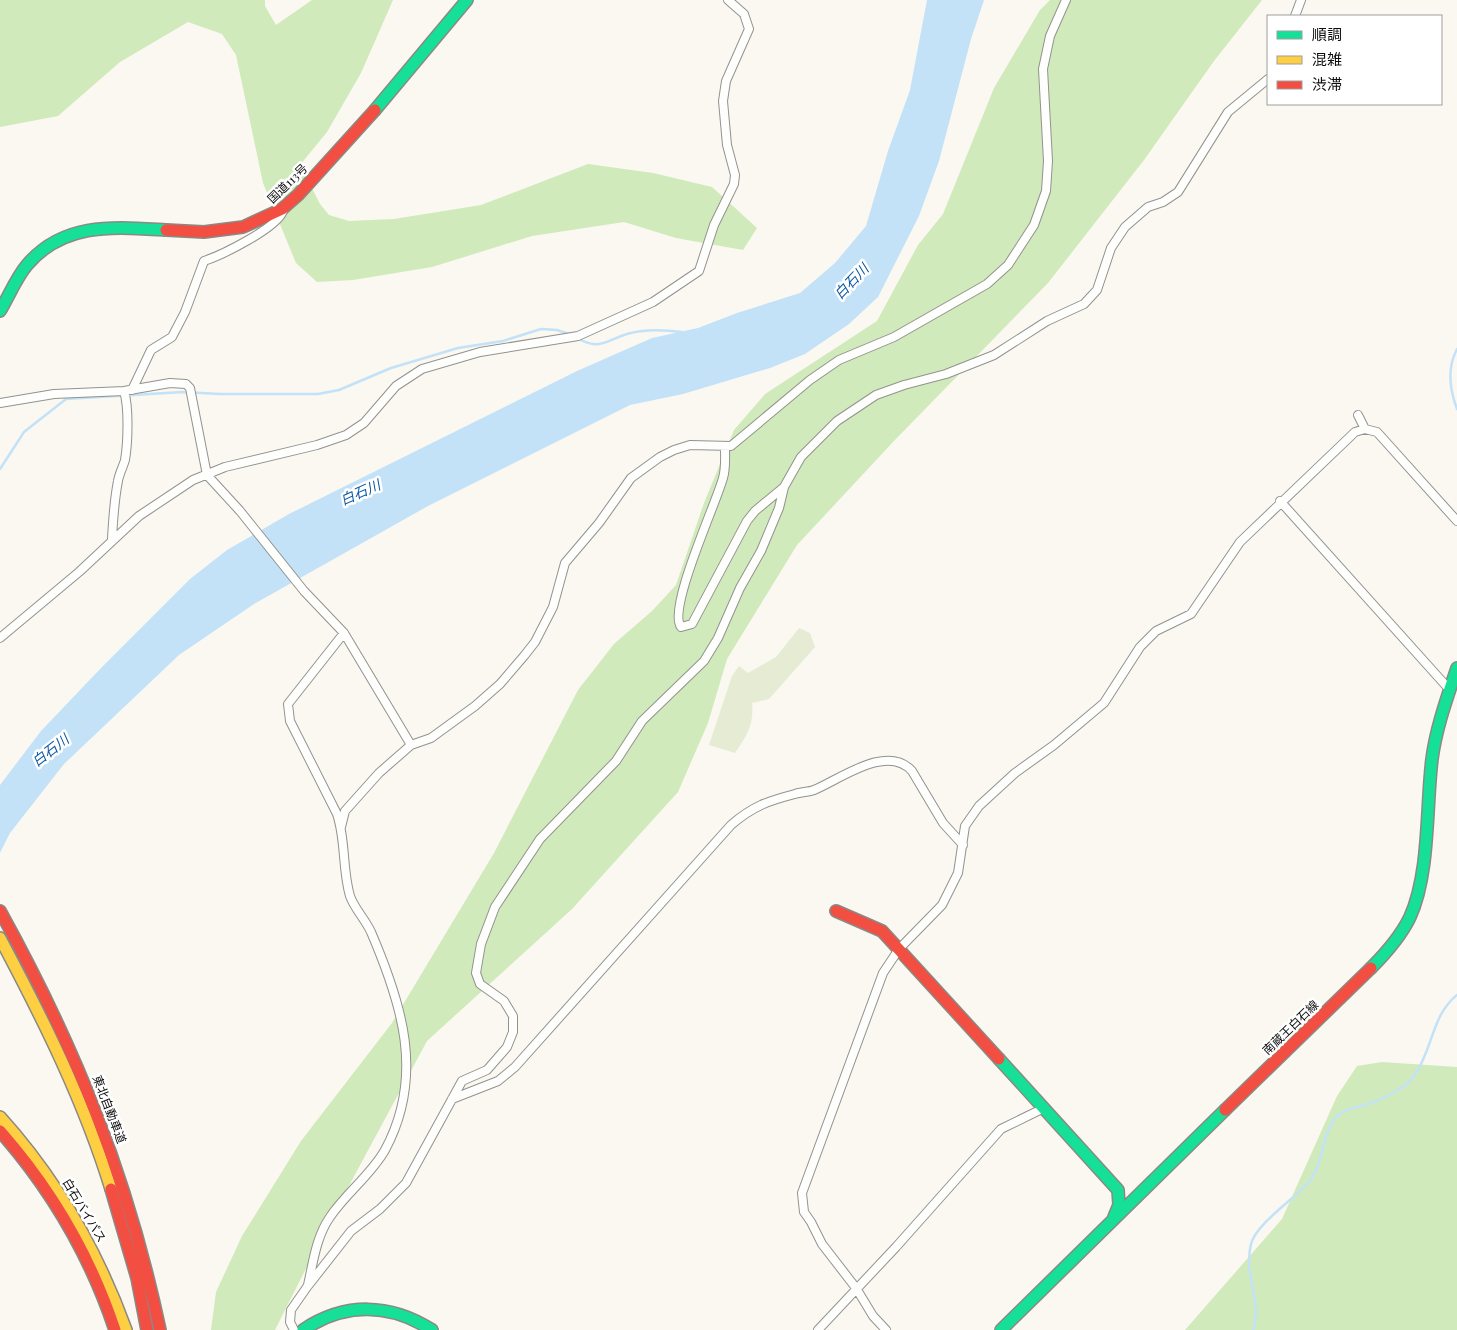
<svg xmlns="http://www.w3.org/2000/svg" width="1457" height="1330" font-family="'Playfair Display','Noto Sans JP',serif">
  <rect width="100%" height="100%" fill="#faf8f0"/>
  <path fill="#d0eabb" d="M 0,0 L 265,0 L 265,6 L 276,25 L 312,0 L 393,0 L 361,73 L 327,132 L 300,165 L 320,204 L 329,215 L 349,221 L 394,219 L 481,205 L 588,164 L 653,173 L 712,187 L 757,228 L 743,250 L 676,238 L 624,222 L 532,236 L 432,267 L 353,280 L 317,282 L 296,263 L 263,183 L 236,55 L 222,34 L 188,22 L 120,62 L 58,116 L 0,127 Z
    M 1050,0 L 1262,0 L 1214,61 L 1144,160 L 1048,283 L 893,442 L 797,545 L 727,659 L 708,723 L 678,792 L 572,909 L 427,1041 L 331,1219 L 275,1330 L 211,1330 L 216,1292 L 242,1236 L 301,1141 L 392,1023 L 494,853 L 578,690 L 614,644 L 652,611 L 676,585 L 704,503 L 734,430 L 765,394 L 877,321 L 918,245 L 943,214 L 994,88 L 1040,10 Z
    M 1382,1062 L 1457,1067 L 1457,1330 L 1185,1330 L 1282,1219 L 1337,1096 L 1357,1066 Z"/>
  <path fill="#e5ecd3" d="M 799,628 L 810,633 L 815,647 L 769,699 L 752,703 C 754,726 747,735 735,753 L 709,745 L 732,676 L 739,666 L 748,673 L 776,657 Z"/>
  <path fill="#c3e2f8" d="M 927,0 L 984,0 L 971,39 L 939,161 L 919,216 L 878,297 L 849,324 L 805,354 L 770,368 L 683,394 L 630,405 L 428,506 L 254,604 L 179,655 L 64,764 L 10,833 L 0,853 L 0,785 L 41,731 L 101,668 L 190,579 L 227,550 L 289,514 L 577,371 L 652,338 L 698,328 L 737,313 L 800,293 L 835,263 L 866,226 L 888,151 L 910,90 Z"/>
  <g fill="none" stroke-linecap="round" stroke-linejoin="round">
    <path stroke="#c3e2f8" stroke-width="2.5" d="M 577,338 C 600,351 605,341 627,334 C 643,329 666,330 682,332
      M 1457,349 C 1447,368 1449,388 1457,409
      M 0,469 L 24,432 L 66,399 L 183,392 L 220,394 L 318,394 L 339,390 L 391,368 L 458,348 L 503,341 L 541,329 L 557,330 L 572,335
      M 1253,1330 C 1263,1302 1243,1277 1251,1244 C 1256,1224 1294,1199 1308,1183 C 1324,1165 1321,1135 1336,1117 C 1345,1108 1357,1108 1368,1104 C 1383,1099 1404,1089 1414,1076 C 1433,1050 1431,1016 1457,995"/>
    <defs>
      <path id="street" d="M 1295,16 L 1301,0
        M 132,390 L 151,350 L 172,337 L 185,312 L 204,261 C 222,255 277,228 283,211
        M 0,403 L 54,394 L 124,391 L 170,383 L 186,384 L 190,388 L 207,475 L 240,511 L 304,591 L 344,633 L 411,745
        M 1358,415 L 1365,429
        M 725,447 C 725,457 726,468 723,478 C 716,504 667,609 681,627 L 692,624 L 747,521 L 755,511 L 784,487
        M 1280,501 L 1449,689
        M 112,539 C 113,520 114,501 118,481 C 119,474 123,467 125,460 C 128,442 129,407 124,391
        M 0,638 L 79,572 L 139,516 L 193,480 L 225,467 L 317,445 L 346,435 L 364,423 L 396,386 L 422,369 L 480,352 L 578,336 L 653,302 L 699,271 L 714,225 L 734,184 L 735,175 L 727,145 L 723,101 L 726,81 L 749,29 L 744,14 L 728,0
        M 341,827 L 345,811 L 379,773 L 411,745 L 431,738 L 475,706 L 500,684 L 524,656 L 535,642 L 553,607 L 565,563 L 599,523 L 631,478 L 660,457 L 674,450 L 690,445 L 731,446 L 810,380 L 839,360 L 894,337 L 987,284 L 1008,265 L 1034,225 L 1046,191 L 1048,161 L 1043,69 L 1050,36 L 1066,0
        M 452,1099 L 498,1081 L 515,1067 L 731,825 C 753,806 768,801 795,794 C 801,792 809,792 814,790 C 839,780 887,743 912,771 L 943,823 L 963,845
        M 308,1285 C 313,1263 316,1237 330,1217 C 346,1193 371,1175 385,1150 C 425,1076 402,1004 371,932 C 365,919 354,908 350,896 C 342,869 346,840 337,814 L 290,721 L 288,704 L 344,633
        M 294,1330 L 290,1322 L 291,1310 L 307,1287 L 351,1231 L 380,1209 L 406,1183 L 462,1081 L 487,1070 L 507,1047 L 513,1032 L 513,1016 L 504,1001 L 480,984 L 476,973 L 481,944 L 495,907 L 540,839 L 616,761 L 642,721 L 704,661 L 718,638 L 740,588 L 761,551 L 779,508 L 784,487 L 801,457 L 837,421 L 876,395 L 904,385 L 946,374 L 994,355 L 1047,321 L 1084,304 L 1097,290 L 1111,248 L 1125,227 L 1148,207 L 1163,202 L 1178,192 L 1228,112 L 1268,79
        M 818,1330 L 896,1247 L 1001,1129 L 1044,1108
        M 886,1330 L 873,1316 L 856,1288 L 822,1244 L 811,1222 L 804,1212 L 802,1193 L 883,973 L 899,949 L 942,905 L 958,873 L 965,826 L 979,806 L 1015,773 L 1054,745 L 1104,703 L 1140,647 L 1156,631 L 1191,614 L 1240,542 L 1355,432 L 1365,429 L 1377,432 L 1457,521"/>
      <path id="fast" d="M 375,110 L 467,0
        M 0,311 C 9,296 16,278 27,265 C 64,221 116,227 166,230
        M 1371,968 C 1386,953 1401,936 1410,917 C 1430,873 1426,807 1432,759 C 1436,728 1447,698 1457,668
        M 999,1059 L 1118,1190 L 1119,1205 L 1114,1217
        M 303,1330 C 345,1302 390,1303 432,1330
        M 1001,1330 L 1225,1110"/>
      <path id="slow" d="M 0,938 C 43,1019 84,1101 111,1189
        M 0,1117 C 57,1180 97,1250 126,1330"/>
      <path id="jam" d="M 166,230 L 204,232 L 243,227 L 282,209 L 298,195 L 375,110
        M 0,911 C 76,1049 127,1175 160,1330
        M 836,911 L 882,931 L 999,1059
        M 1225,1110 L 1371,968
        M 0,1131 C 52,1190 90,1255 115,1330
        M 111,1189 L 137,1278 L 147,1330"/>
    </defs>
    <use href="#street" stroke="#93928f" stroke-width="10"/>
    <use href="#fast" stroke="#8a8985" stroke-width="14"/>
    <use href="#slow" stroke="#8a8985" stroke-width="14"/>
    <use href="#jam" stroke="#8a8985" stroke-width="14"/>
    <use href="#street" stroke="#fefefd" stroke-width="8"/>
    <use href="#fast" stroke="#16e098" stroke-width="11"/>
    <use href="#slow" stroke="#ffcf43" stroke-width="11"/>
    <use href="#jam" stroke="#f24e42" stroke-width="11"/>
  </g>
  <g text-anchor="middle" dominant-baseline="central" stroke-width="5" stroke-linejoin="round" paint-order="stroke">
    <g font-size="12" fill="#0c0c0c" stroke="#fff">
      <text transform="translate(287 183) rotate(-44)">国道113号</text>
      <text transform="translate(1290 1027) rotate(-44)">南蔵王白石線</text>
      <text transform="translate(110 1109) rotate(69)">東北自動車道</text>
      <text transform="translate(85 1210) rotate(59)">白石バイパス</text>
    </g>
    <g font-size="14" font-style="italic" fill="#0c59a6" stroke="#fff">
      <text transform="translate(851 281) rotate(-46)">白石川</text>
      <text transform="translate(360 492) rotate(-24)">白石川</text>
      <text transform="translate(50 750) rotate(-38)">白石川</text>
    </g>
  </g>
  <rect x="1267" y="15" width="175" height="90" fill="#ffffff" stroke="#9e9e9e"/>
  <rect x="1277" y="31" width="25" height="8" fill="#16e098" stroke="#9e9e9e"/>
  <text x="1312" y="40" font-size="15" fill="#0c0c0c">順調</text>
  <rect x="1277" y="56" width="25" height="8" fill="#ffcf43" stroke="#9e9e9e"/>
  <text x="1312" y="65" font-size="15" fill="#0c0c0c">混雑</text>
  <rect x="1277" y="81" width="25" height="8" fill="#f24e42" stroke="#9e9e9e"/>
  <text x="1312" y="90" font-size="15" fill="#0c0c0c">渋滞</text>
</svg>
